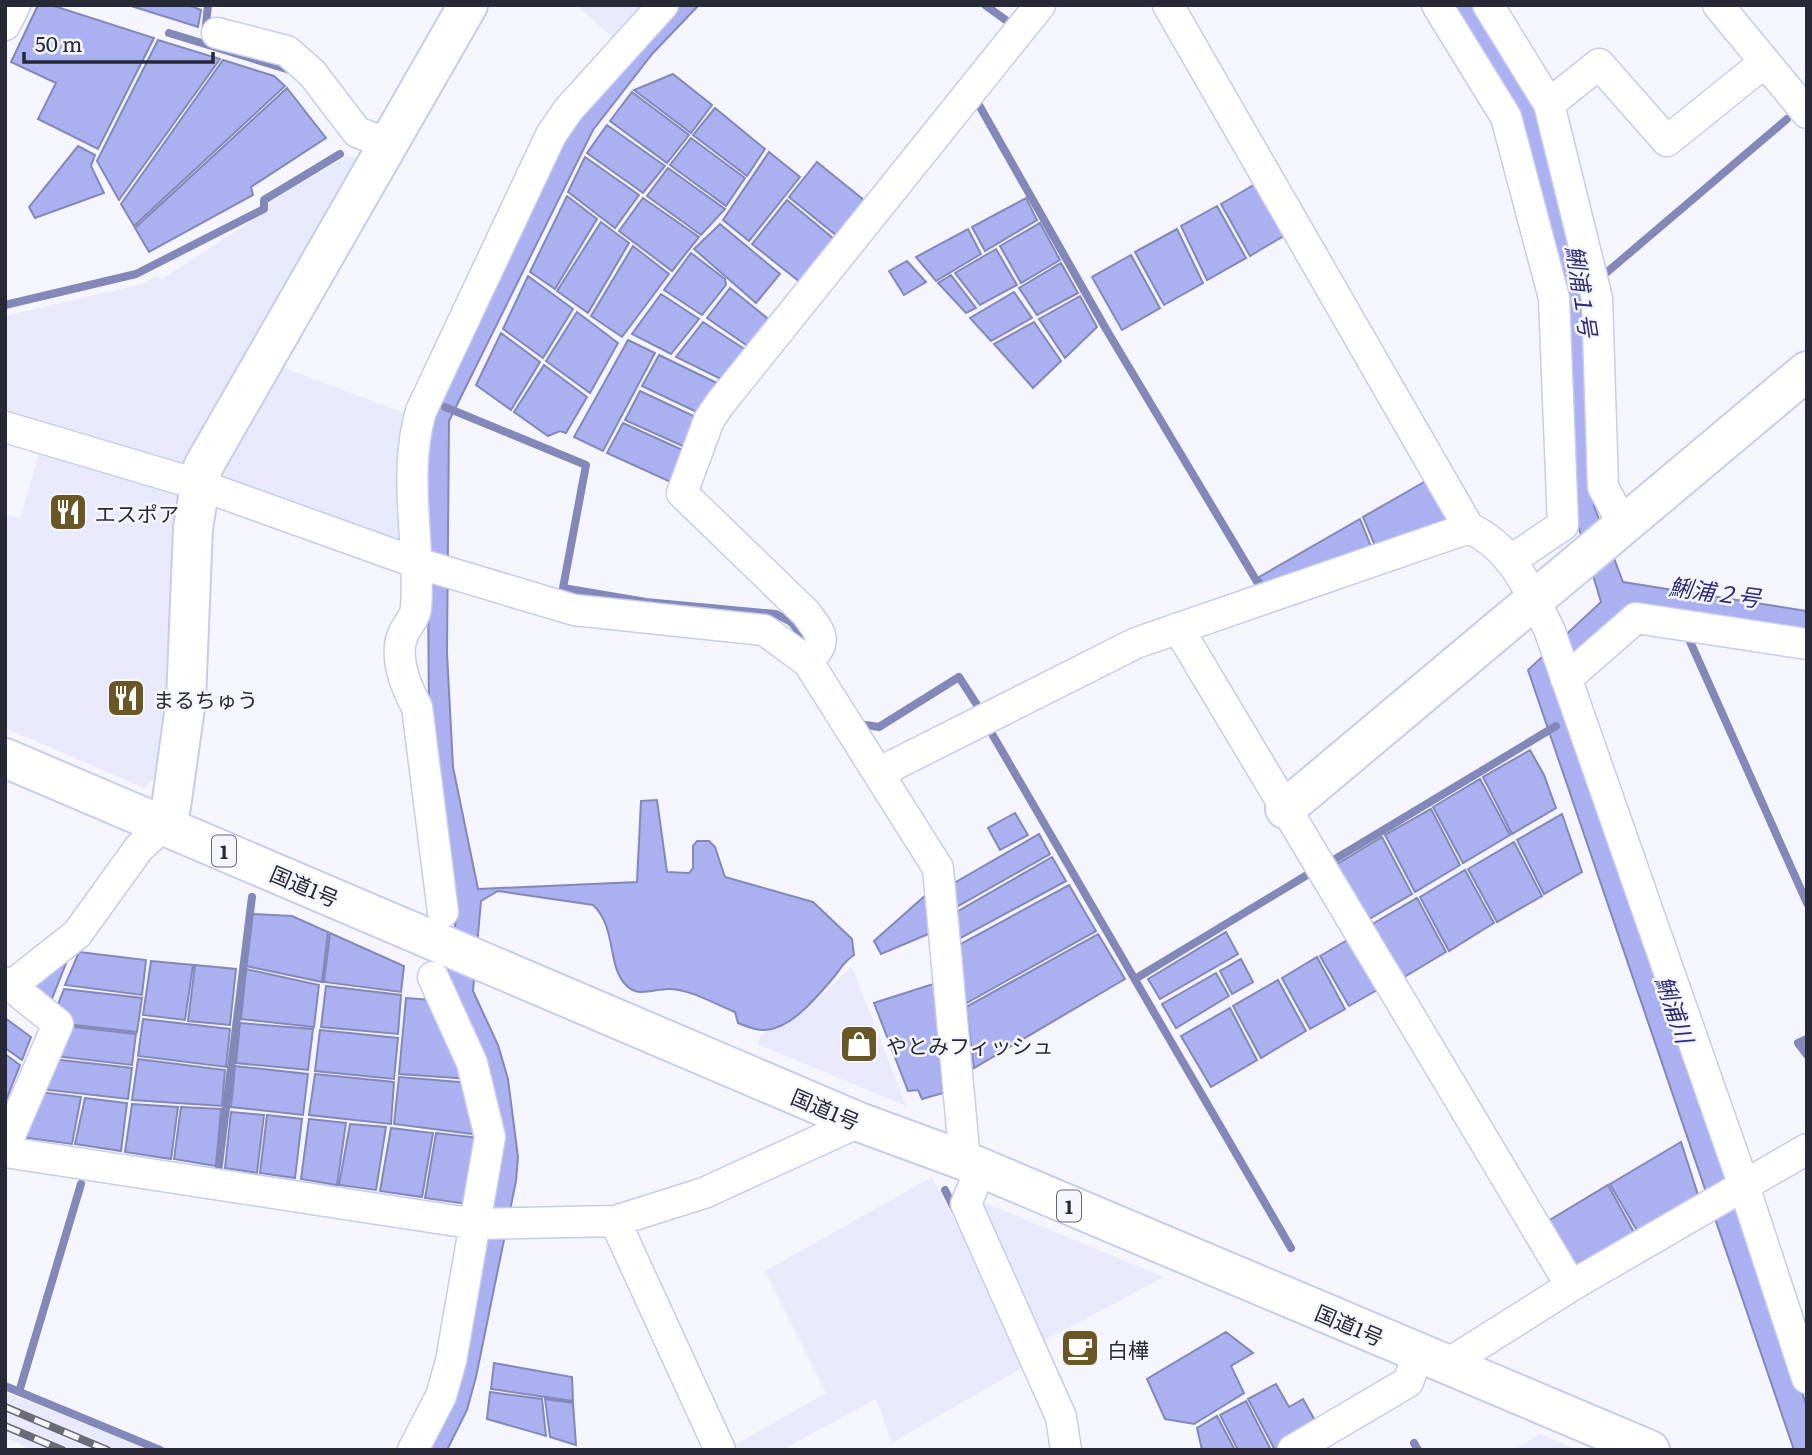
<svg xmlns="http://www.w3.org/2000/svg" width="1812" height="1455" font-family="Literata,'Noto Sans JP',serif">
  <rect width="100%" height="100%" fill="#f5f6fd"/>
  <path fill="#e8eafc" d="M 576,5 L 647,5 L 616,40 Z
    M 347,156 L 367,161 L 195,458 L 179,468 L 5,418 L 5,316 L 142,284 L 157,276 L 162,279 L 267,211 L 269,203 Z
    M 274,364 L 410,415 L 411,552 L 221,478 L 220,457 Z
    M 41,446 L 175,488 L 180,497 L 170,668 L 159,773 L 144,788 L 5,728 L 5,514 L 20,519 Z
    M 852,966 L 906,1106 L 757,1044 L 762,1034 L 806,1011 Z
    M 932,1177 L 1029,1364 L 892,1443 L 876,1399 L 782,1450 L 738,1450 L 736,1444 L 826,1393 L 765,1271 Z
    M 983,1202 L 1164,1277 L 1038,1344 L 977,1213 Z
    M 5,1392 L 150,1450 L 33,1450 L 5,1438 Z
    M 1540,1434 L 1578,1450 L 1514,1450 Z"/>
  <path fill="#aab0f0" stroke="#8388b8" stroke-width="2" d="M 38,5 L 51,5 L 154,38 L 98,149 L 38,119 L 56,83 L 11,62 Z
    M 128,5 L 188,5 L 201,10 L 198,27 Z
    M 678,5 L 699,5 L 653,53 L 593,130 L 449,421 L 447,653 L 453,767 L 478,889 L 637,882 L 641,801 L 657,800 L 667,872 L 689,873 L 693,868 L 693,846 L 697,841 L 709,841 L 715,847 L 725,877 L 813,902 L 852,939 L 854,955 C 841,964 842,968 833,978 C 817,997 791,1029 765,1030 C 756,1031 746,1026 738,1023 L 735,1012 C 715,1004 690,989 668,989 C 653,989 638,998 626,985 C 607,967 617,927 593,905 L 498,891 L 481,901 L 473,991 L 498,1045 L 508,1079 L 518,1157 L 516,1181 L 476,1377 L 467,1410 L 447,1450 L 424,1450 L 496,1176 L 446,982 L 457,913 L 429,721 L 427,434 L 430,416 L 575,118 Z
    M 1450,5 L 1474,5 L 1538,110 L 1580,287 L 1594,506 L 1623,582 L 1807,611 L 1807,633 L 1630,607 L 1553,676 L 1807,1407 L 1807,1450 L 1794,1450 L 1528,670 L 1601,602 L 1577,522 L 1561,295 Z
    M 158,40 L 220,59 L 119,200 L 97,161 Z
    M 223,60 L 274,76 L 285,86 L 134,226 L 121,204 Z
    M 673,74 L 712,105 L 691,133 L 634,90 Z
    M 287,88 L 326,138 L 251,187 L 253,195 L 149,252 L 135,228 Z
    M 632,92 L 689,135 L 667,163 L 610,121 Z
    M 715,108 L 765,149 L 747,176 L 693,135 Z
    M 607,125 L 665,166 L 643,193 L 587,153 Z
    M 691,138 L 745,178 L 726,206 L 670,165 Z
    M 78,146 L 95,155 L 91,166 L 104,193 L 35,218 L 29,207 Z
    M 769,152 L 800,177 L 749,241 L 723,220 Z
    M 585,157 L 639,195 L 615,228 L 568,192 Z
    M 817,162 L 870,205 L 842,240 L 789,197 Z
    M 668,168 L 725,209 L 701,235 L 647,196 Z
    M 1257,183 L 1287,234 L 1250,256 L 1221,204 Z
    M 567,196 L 597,219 L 555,289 L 530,272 Z
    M 643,198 L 699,237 L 672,271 L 619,231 Z
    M 1026,198 L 1037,220 L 985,251 L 972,227 Z
    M 787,200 L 840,244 L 805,286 L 752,244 Z
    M 1217,206 L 1246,258 L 1207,280 L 1181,226 Z
    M 601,222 L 629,243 L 588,313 L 557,291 Z
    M 1040,223 L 1060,260 L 1021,283 L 1000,246 Z
    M 720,224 L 780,274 L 756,303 L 694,249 Z
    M 968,229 L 981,254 L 936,281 L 916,257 Z
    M 1177,229 L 1203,283 L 1164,305 L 1135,252 Z
    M 633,246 L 669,274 L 622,337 L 591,316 Z
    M 996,249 L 1017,285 L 980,305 L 955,273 Z
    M 691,253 L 725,279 L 726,285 L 702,315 L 664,290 Z
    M 1131,255 L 1160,308 L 1122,330 L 1092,277 Z
    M 907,261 L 926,282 L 904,295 L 889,271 Z
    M 1061,263 L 1078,293 L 1037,315 L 1019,288 Z
    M 951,275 L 976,308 L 966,313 L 938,283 Z
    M 528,276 L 573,309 L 543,358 L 503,329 Z
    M 730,288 L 772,322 L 752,349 L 707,318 Z
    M 1014,292 L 1032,318 L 991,341 L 970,318 Z
    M 661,294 L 699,319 L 671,354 L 632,334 Z
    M 1080,296 L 1097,327 L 1065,358 L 1039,319 Z
    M 577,312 L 618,343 L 590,393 L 546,361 Z
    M 703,322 L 749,352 L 727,382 L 676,357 Z
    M 1034,322 L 1061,361 L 1033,388 L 994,344 Z
    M 501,333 L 540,362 L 511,410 L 476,385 Z
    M 628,340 L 655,353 L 603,451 L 574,437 Z
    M 659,355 L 723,386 L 703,415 L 642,386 Z
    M 544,365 L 587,397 L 566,433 L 560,431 L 548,436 L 514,412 Z
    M 640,391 L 700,419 L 689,449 L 625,420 Z
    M 623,423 L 687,452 L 675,484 L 607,453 Z
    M 1431,478 L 1454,520 L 1378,553 L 1363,517 Z
    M 1360,519 L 1374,554 L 1268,590 L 1259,577 Z
    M 1530,750 L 1544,775 L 1556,808 L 1512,834 L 1483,777 Z
    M 1480,779 L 1510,835 L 1463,863 L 1433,807 Z
    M 1431,809 L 1460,865 L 1415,892 L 1385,835 Z
    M 1015,813 L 1028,835 L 1000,850 L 988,828 Z
    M 1562,814 L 1582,872 L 1544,894 L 1517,840 Z
    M 1039,834 L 1050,854 L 953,909 L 949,886 Z
    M 1382,837 L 1412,894 L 1366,921 L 1334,866 Z
    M 1514,842 L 1542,896 L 1497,922 L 1468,869 Z
    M 1052,857 L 1066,881 L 957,940 L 953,914 Z
    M 1465,870 L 1494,923 L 1449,951 L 1420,897 Z
    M 1069,885 L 1096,931 L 965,1004 L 957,946 Z
    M 928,893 L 933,932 L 881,954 L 874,941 Z
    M 1417,898 L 1446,952 L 1399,980 L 1369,926 Z
    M 252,914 L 292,916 L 328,932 L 322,982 L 246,966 Z
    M 1226,932 L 1238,954 L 1160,999 L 1148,979 Z
    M 330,933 L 404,966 L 401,992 L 324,982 Z
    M 1098,934 L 1125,979 L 974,1068 L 966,1007 Z
    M 1349,939 L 1379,989 L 1349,1006 L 1320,956 Z
    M 71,951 L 51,1001 L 30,982 Z
    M 79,952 L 146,960 L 142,995 L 65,985 Z
    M 1317,957 L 1345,1009 L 1310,1029 L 1282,978 Z
    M 1241,959 L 1253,982 L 1232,994 L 1220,971 Z
    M 151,961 L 193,965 L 185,1020 L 143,1015 Z
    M 195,965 L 236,969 L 230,1025 L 188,1021 Z
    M 246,969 L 319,985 L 314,1027 L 241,1019 Z
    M 1216,973 L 1229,996 L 1176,1028 L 1162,1004 Z
    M 1278,980 L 1306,1031 L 1261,1058 L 1233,1006 Z
    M 936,983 L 943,1093 L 922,1099 L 918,1090 L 908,1091 L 874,1003 Z
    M 326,986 L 401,995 L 398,1034 L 321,1027 Z
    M 64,989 L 142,998 L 137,1032 L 66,1024 L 57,1007 Z
    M 406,998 L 431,1000 L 469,1079 L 399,1074 Z
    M 1230,1008 L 1257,1060 L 1211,1087 L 1181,1036 Z
    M 5,1018 L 31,1037 L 22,1060 L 5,1048 Z
    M 143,1019 L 230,1029 L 226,1067 L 138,1056 Z
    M 240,1023 L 313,1029 L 308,1070 L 236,1063 Z
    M 65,1026 L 136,1034 L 132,1065 L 54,1056 Z
    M 320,1030 L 398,1038 L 394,1079 L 315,1071 Z
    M 5,1054 L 20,1065 L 5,1103 Z
    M 52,1059 L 132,1068 L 128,1099 L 40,1089 Z
    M 138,1059 L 225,1070 L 222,1106 L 132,1100 Z
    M 235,1066 L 308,1074 L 303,1115 L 231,1107 Z
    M 315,1074 L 394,1082 L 391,1124 L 309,1115 Z
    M 399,1077 L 471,1083 L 480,1135 L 394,1124 Z
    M 39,1092 L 81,1097 L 72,1144 L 21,1137 Z
    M 85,1098 L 127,1103 L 121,1151 L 75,1144 Z
    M 132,1104 L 178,1107 L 171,1159 L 125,1152 Z
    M 181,1107 L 221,1109 L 216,1166 L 174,1159 Z
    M 231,1112 L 264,1115 L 257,1173 L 225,1168 Z
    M 267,1115 L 302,1119 L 295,1178 L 260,1173 Z
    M 309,1119 L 346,1123 L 337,1185 L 301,1179 Z
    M 350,1124 L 386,1127 L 376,1190 L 339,1185 Z
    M 391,1128 L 433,1133 L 422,1197 L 380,1191 Z
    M 436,1133 L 480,1138 L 467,1204 L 425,1198 Z
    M 1681,1142 L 1700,1201 L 1640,1236 L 1610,1184 Z
    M 1608,1185 L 1637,1238 L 1579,1272 L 1543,1224 Z
    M 1226,1332 L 1253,1353 L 1231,1366 L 1244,1393 L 1194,1424 L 1165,1419 L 1147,1379 Z
    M 494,1363 L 572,1377 L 573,1401 L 491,1389 Z
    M 1276,1384 L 1289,1407 L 1303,1399 L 1317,1424 L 1275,1450 L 1248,1399 Z
    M 490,1392 L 542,1399 L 546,1436 L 487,1419 Z
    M 545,1399 L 573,1403 L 576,1445 L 550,1437 Z
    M 1246,1401 L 1271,1450 L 1238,1450 L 1220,1415 Z
    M 1217,1416 L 1235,1450 L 1202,1450 L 1197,1428 Z"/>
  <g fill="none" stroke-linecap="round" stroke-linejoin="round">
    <path stroke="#8388b8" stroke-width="8" d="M 985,5 L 1007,21
      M 169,33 L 293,71
      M 205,34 L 208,5
      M 975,98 L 1106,329 L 1262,590
      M 1606,273 L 1787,119
      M 5,305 L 136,274 L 264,209 L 264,200 L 340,154
      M 445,407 L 586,465 L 563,588 L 646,602 L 776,614 L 791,622 L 801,634
      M 1688,637 L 1807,903
      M 859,724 L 879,727 L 959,677 L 979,708
      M 988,727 L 1291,1248
      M 1327,864 L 1556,726
      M 1135,979 L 1312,872
      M 1807,1039 L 1798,1043 L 1807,1055
      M 218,1173 L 252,897
      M 945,1190 L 955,1210
      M 5,1386 L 160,1450
      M 19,1392 L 81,1184
      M 1414,1443 L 1418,1450"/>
    <defs>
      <path id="street" d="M 1168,5 L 1469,528 C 1513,548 1528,588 1549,629 L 1744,1186 L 1807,1378
        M 1437,5 L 1506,117 L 1554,298 L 1563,525 L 1510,561
        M 1488,5 L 1549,104 L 1597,298 L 1603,487 L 1624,526
        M 1718,5 L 1807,113
        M 5,25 L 15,5
        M 217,33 L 287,51 L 312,73 L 357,132 L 388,144
        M 1549,104 L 1599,64 L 1667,141 L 1765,62
        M 5,427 L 200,485 L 417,563 L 574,610 L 764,630 L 808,662 L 938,868 L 965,1161
        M 1178,628 L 1571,1286
        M 808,662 C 828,640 822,635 806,613 L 682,493 L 709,420 L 719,405 L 1040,5
        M 1566,679 L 1636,618 L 1807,644
        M 878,773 L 1136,643 L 1469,528
        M 443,912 L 417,707 C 407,689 398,667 400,646 C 401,629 415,621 416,608 C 421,542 402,476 421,411 L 551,135 L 568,110 L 663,5
        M 5,982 L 11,986 L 77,934 L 139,848 L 164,825
        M 5,1147 L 58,1024 L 11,986
        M 5,1152 L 476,1224 L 615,1221 L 704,1193 L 859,1122
        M 981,1168 L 966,1204 L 1061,1417 L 1066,1450
        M 615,1221 L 720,1450
        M 1446,1365 L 1571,1286 L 1807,1149
        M 413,1450 L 441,1396 L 451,1361 L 490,1137 L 472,1063 L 433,977
        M 1293,1450 L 1408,1382 L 1419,1353"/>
      <path id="secondary" d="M 1285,809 L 1807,371
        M 164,825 L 171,807 L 186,700 L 193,528 L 203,467 L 468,5"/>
      <path id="highway" d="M 5,758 L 859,1122 L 965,1161 L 1650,1450"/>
    </defs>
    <use href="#street" stroke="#c7ccef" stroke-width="33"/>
    <use href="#secondary" stroke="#c7ccef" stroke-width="42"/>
    <use href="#highway" stroke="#c7ccef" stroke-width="42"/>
    <use href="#street" stroke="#fff" stroke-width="30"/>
    <use href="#secondary" stroke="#fff" stroke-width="38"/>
    <use href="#highway" stroke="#fff" stroke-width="38"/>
    <defs>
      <path id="rail" d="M 5,1407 L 107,1450
        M 5,1426 L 62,1450"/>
    </defs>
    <use href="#rail" stroke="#6a6b76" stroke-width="8"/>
    <use href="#rail" stroke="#f5f6fd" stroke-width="5" stroke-dasharray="16" stroke-linecap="butt"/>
  </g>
  <defs>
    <symbol id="restaurant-square" viewBox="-11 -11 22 22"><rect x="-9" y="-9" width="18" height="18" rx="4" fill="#695826" stroke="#f5f6fd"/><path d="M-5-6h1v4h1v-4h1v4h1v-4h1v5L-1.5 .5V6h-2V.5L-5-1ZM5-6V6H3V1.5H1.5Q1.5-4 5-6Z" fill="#fff"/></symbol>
    <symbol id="shop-square" viewBox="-11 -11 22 22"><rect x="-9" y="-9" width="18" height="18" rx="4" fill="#695826" stroke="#f5f6fd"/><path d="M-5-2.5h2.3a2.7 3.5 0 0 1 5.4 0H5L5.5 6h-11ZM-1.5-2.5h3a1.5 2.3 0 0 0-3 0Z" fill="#fff"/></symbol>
    <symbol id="cafe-square" viewBox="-11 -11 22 22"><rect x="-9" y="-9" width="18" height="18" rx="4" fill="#695826" stroke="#f5f6fd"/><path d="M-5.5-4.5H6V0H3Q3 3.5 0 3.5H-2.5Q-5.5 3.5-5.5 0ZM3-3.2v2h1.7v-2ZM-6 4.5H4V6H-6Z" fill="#fff"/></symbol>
  </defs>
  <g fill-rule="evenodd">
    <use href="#restaurant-square" x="46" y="490" width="44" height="44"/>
    <use href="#restaurant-square" x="104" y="676" width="44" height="44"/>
    <use href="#shop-square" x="837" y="1022" width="44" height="44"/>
    <use href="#cafe-square" x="1058" y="1326" width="44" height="44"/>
  </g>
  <g text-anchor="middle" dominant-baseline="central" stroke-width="5" stroke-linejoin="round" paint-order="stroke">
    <g fill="#f5f6fd" stroke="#656672" stroke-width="2">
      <rect x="212" y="835.5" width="24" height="31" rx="5"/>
      <rect x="1057" y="1190.5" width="24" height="31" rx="5"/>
    </g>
    <g font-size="19" font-weight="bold" fill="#272936">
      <text x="224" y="851">1</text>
      <text x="1069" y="1206">1</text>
    </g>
    <g font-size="21" fill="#272936" stroke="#f5f6fd" text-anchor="start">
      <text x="95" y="512">エスポア</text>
      <text x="153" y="698">まるちゅう</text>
      <text x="886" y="1044">やとみフィッシュ</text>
      <text x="1107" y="1348">白樺</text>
    </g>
    <g font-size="21" fill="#272936" stroke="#f5f6fd">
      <text transform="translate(305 885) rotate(23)">国道1号</text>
      <text transform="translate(826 1108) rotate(23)">国道1号</text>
      <text transform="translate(1350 1324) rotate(23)">国道1号</text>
    </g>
    <g font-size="23" font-style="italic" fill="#2f2c75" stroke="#f5f6fd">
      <text transform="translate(1583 291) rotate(81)">鯏浦１号</text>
      <text transform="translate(1715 591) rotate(8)">鯏浦２号</text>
      <text transform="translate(1676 1009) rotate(71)">鯏浦川</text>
    </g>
  </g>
  <rect width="1812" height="1455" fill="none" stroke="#272936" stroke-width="14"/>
  <path d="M24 52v10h189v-10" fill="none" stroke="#272936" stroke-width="3.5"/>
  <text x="35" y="52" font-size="21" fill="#272936" stroke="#f5f6fd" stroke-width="5" paint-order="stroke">50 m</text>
</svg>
